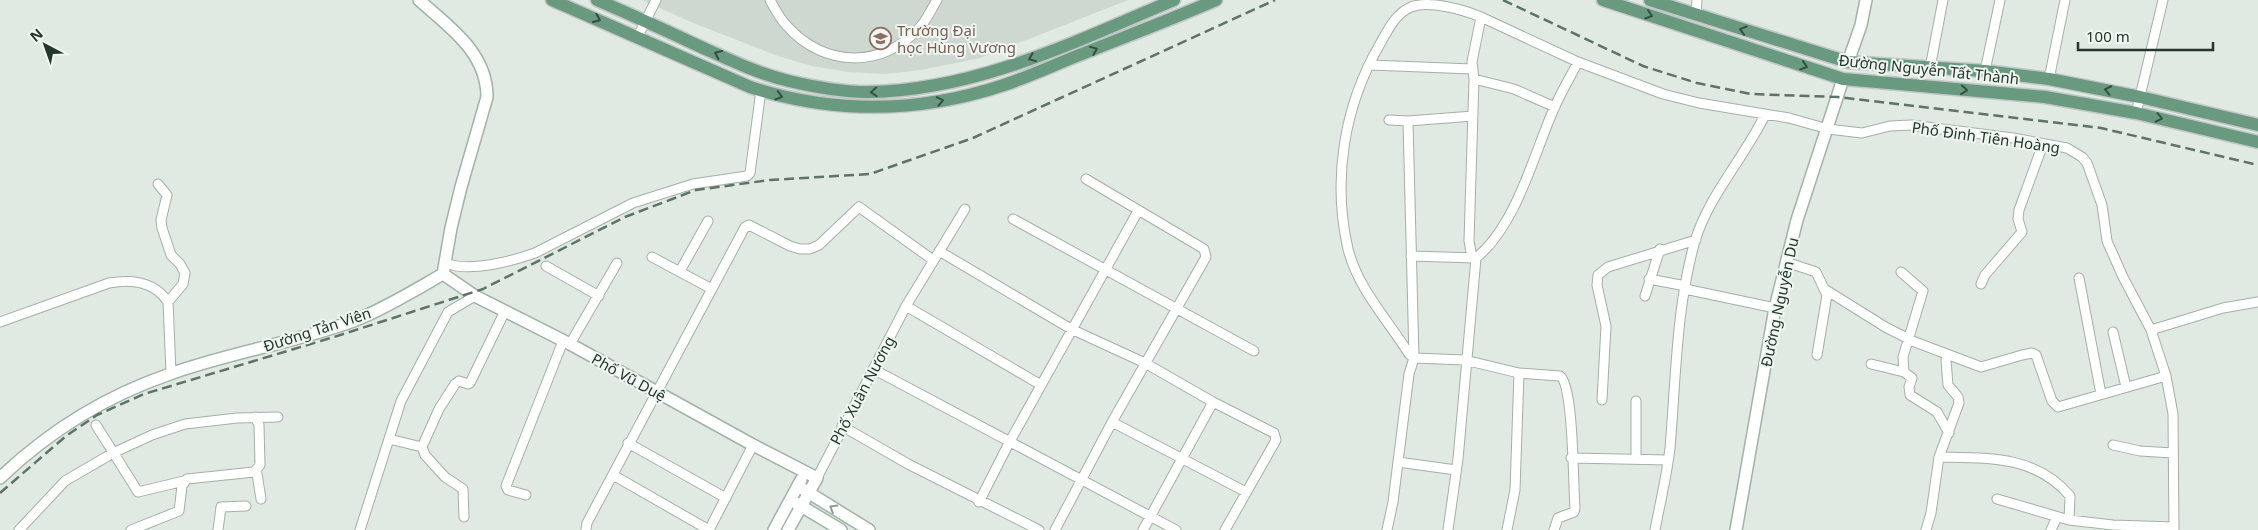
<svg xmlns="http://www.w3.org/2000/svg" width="2258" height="530" font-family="'Noto Sans',sans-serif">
  <rect width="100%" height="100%" fill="#e0e9e2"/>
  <path fill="#ced8d1" d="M 642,0 L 1128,0 L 980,58 L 921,70 L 885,74 L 848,72 L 812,66 L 778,56 L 691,22 Z"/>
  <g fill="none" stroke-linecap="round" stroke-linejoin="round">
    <defs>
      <path id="street" d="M 770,0 C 775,9 780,19 787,26 C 824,68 884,69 921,26 C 927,19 932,8 937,0
        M 1696,15 L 1697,0
        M 1481,17 C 1464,10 1430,0 1411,7 C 1395,14 1388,30 1380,44 C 1344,106 1332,179 1348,249 C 1358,289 1388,320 1409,354 L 1414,358 L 1465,360 L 1519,373
        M 637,38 L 656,0
        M 1370,65 L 1472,69
        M 1930,68 L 1943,0
        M 1985,71 L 2000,0
        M 1474,79 L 1514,89 L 1555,107
        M 2049,79 L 2065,0
        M 2136,113 L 2163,0
        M 1408,121 L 1473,116
        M 158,184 L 167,195 L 161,220 L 162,228 L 171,255 L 180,264 L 185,273 L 183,284 L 168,302
        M 1013,219 L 1254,351
        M 939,251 L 1071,329 L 1145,363 L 1213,402 L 1274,433 L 1276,440 L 1225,530
        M 1411,256 L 1476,258
        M 652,257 L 710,288
        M 1472,258 L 1469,241 L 1474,79 L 1472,62 L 1481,17 L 1578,62 L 1663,94 L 1699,103 L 1789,118 L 1828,129 L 1862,133 L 1890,126 L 1911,125 L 2013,138 L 2067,148 L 2082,157 L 2087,163 L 2102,205 L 2107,241 L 2123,277 L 2151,330 L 2166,376 L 2173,414 L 2174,530
        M 1786,262 L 1816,272 L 1827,295 L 1817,355
        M 446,263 C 469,273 512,261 535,253 L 633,203 L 693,184 L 747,176 L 750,173 L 761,90
        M 546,266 L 599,296
        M 680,271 L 708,221
        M 1901,272 L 1923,291 L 1903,357 L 1904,372 L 1912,378 L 1909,387 L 1910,395 L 1937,412 L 1949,433
        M 2079,278 L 2101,394
        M 1649,279 L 1686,286
        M 1981,284 L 1985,275 L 2022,232 L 2018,219 L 2019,210 L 2043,144
        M 1685,289 L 1775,308
        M 1826,290 L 1887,328 L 1915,342 L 1981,367 L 2022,355 L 2032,353 L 2036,355 L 2052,401 L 2058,407 L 2166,376
        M 1645,296 L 1660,249
        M 906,306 L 1041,385
        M 0,322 L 109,283 C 132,279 154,281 168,302 L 171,373
        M 2151,330 L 2223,308 L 2258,302
        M 2113,332 L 2126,387
        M 570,344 L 617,263
        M 1871,364 L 1904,372
        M 873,369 L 1176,530
        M 1602,400 L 1606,326 L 1597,285 L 1598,275 L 1608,267 L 1696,240
        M 1112,422 L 1246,492
        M 96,425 L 138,492 L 184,481
        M 842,426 L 908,464 L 1039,530
        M 389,439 L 422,447
        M 628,443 L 726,498
        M 2113,445 L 2140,451 L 2173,453
        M 1939,457 C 1988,458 2035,455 2070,496 L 2069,520
        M 1571,458 L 1668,460
        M 1636,459 L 1636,401
        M 1398,462 L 1456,470
        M 254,472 L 260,465 L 259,425 L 255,417
        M 613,475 L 709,530 L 753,445
        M 817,478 L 906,306 L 965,209
        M 526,495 L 508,490 L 506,486 L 563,341
        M 1997,499 L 2069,520 L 2113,525 L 2174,527
        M 979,502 L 1009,443 L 1138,211
        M 464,517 L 463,489 L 445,477 L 425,455 L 422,447 L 439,409 L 455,384 L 459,381 L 468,384 L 470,383 L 505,311
        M 19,530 L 65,481 L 113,453 L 152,435 L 185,424 L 237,418 L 278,417
        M 131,530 L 179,511 L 182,486 L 187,479 L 254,472 L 257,474 L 261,499
        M 218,530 L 221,507 L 246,506
        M 360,530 L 401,401 L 448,312 L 475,296
        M 586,530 L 587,523 L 745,227 L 749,225 L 790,246 L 800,249 L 810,249 L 819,245 L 859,207 L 933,260
        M 1055,530 L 1112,422 L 1206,257 L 1204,249 L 1086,179
        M 1143,530 L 1213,402
        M 1387,530 L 1393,502 L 1409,374 L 1414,358 L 1408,121 L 1389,120
        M 1448,530 L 1458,459 L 1476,258 C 1517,225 1534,153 1555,106 C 1562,91 1570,77 1578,62
        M 1507,530 L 1515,490 L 1519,373 L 1560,376 C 1574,385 1573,487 1575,508 L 1574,512 L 1558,518 L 1554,530
        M 1655,530 C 1660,503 1667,475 1670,448 C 1676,378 1676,308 1695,241 C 1709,195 1744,158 1765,115
        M 1926,530 L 1931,513 L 1939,457 L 1959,403 L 1958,397 L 1948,385 L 1946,360
        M 2051,530 L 2057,517"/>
      <path id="secondary" d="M 1848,62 L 1861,25 L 1866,0
        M 443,274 L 475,296 L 570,344 L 753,445 L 817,478 L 788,530
        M 0,478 C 49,431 106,396 170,374 C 231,352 295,343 356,320 C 386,308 415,290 443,274 L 451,228 L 461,187 L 487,97 C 487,52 449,27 419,0
        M 798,486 L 869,530
        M 796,503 L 841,530
        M 774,530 L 801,480
        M 1736,530 L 1775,308 L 1797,220 L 1843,79"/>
      <path id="primary" d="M 552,0 L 750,87 C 834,114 920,113 1004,85 C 1031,76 1056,64 1082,54 C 1127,36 1172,19 1216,0
        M 597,0 C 632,15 667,31 701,47 C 730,60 759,74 789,81 C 814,87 842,92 868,92 C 975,91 1077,41 1174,0
        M 1603,0 L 1843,79 L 2045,97 L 2136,113 L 2258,142
        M 1650,0 L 1848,62 L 1985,71 L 2049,79 L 2140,97 L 2258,125"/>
    </defs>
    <use href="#street" stroke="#a4b0a7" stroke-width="11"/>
    <use href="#secondary" stroke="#a0b3a7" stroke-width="14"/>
    <use href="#primary" stroke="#c1c7c4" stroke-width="15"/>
    <use href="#street" stroke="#fff" stroke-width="9"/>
    <use href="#secondary" stroke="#fff" stroke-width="11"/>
    <use href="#primary" stroke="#69997f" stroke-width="12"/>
    <path stroke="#5d7366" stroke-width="2.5" stroke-dasharray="10 5" stroke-linecap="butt" d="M 1503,0 L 1643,66 L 1697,83 L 1751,94 L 1838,97 L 2101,128 L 2258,165
      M 0,493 L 66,436 L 97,415 L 144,394 L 334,337 L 483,289 L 625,217 L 696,190 L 770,180 L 870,174 L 973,138 L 1275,0"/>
  </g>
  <defs><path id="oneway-chevron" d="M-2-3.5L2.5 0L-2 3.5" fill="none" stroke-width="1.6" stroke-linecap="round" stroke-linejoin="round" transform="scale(1.25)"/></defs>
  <g stroke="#345040">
    <use href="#oneway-chevron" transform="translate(1649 15) rotate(18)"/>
    <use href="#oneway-chevron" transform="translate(597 19) rotate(24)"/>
    <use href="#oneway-chevron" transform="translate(1743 30) rotate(-163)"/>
    <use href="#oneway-chevron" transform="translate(1094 50) rotate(-22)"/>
    <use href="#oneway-chevron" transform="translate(718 54) rotate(-155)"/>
    <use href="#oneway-chevron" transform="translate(1032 58) rotate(158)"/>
    <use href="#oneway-chevron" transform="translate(1804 66) rotate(18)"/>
    <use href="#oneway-chevron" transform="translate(1964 90) rotate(5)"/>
    <use href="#oneway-chevron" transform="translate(2108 90) rotate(-168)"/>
    <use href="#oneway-chevron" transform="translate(874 92) rotate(177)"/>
    <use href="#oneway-chevron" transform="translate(779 96) rotate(16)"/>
    <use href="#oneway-chevron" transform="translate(940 101) rotate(-11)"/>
    <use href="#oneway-chevron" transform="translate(2159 118) rotate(13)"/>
  </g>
  <use stroke="#919b95" href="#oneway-chevron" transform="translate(833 508) rotate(-149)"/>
  <defs>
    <symbol id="university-ring" viewBox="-11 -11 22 22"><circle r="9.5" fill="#f0f6f1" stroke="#8d6e63" stroke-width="1.5"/><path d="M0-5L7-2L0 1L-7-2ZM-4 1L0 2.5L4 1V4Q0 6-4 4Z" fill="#8d6e63"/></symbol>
  </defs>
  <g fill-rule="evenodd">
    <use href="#university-ring" x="868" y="26" width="25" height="25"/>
  </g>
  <g text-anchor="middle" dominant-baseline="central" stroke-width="4" stroke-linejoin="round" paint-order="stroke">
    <g font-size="15" fill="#785e54" stroke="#f0f6f1" text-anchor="start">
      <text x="897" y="30">Trường Đại<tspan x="897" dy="17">học Hùng Vương</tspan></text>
    </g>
    <g font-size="15" fill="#23372b" stroke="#f0f6f1">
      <text transform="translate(1929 69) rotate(6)">Đường Nguyễn Tất Thành</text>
      <text transform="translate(1986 137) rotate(8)">Phố Đinh Tiên Hoàng</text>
      <text transform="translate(1779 302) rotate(-78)">Đường Nguyễn Du</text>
      <text transform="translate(317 329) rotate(-18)">Đường Tản Viên</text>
      <text transform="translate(629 377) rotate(29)">Phố Vũ Duệ</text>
      <text transform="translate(862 390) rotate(-62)">Phố Xuân Nương</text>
    </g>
  </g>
  <g transform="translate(45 45) rotate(319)" stroke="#f0f6f1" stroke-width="4" paint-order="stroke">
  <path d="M0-4L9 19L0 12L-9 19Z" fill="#23372b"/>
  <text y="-8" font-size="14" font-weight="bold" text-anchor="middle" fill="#23372b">N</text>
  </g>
  <path d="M2078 42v8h135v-8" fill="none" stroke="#23372b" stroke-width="2.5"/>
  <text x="2086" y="42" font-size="15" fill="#23372b" stroke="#f0f6f1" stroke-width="4" paint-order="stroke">100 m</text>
</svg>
